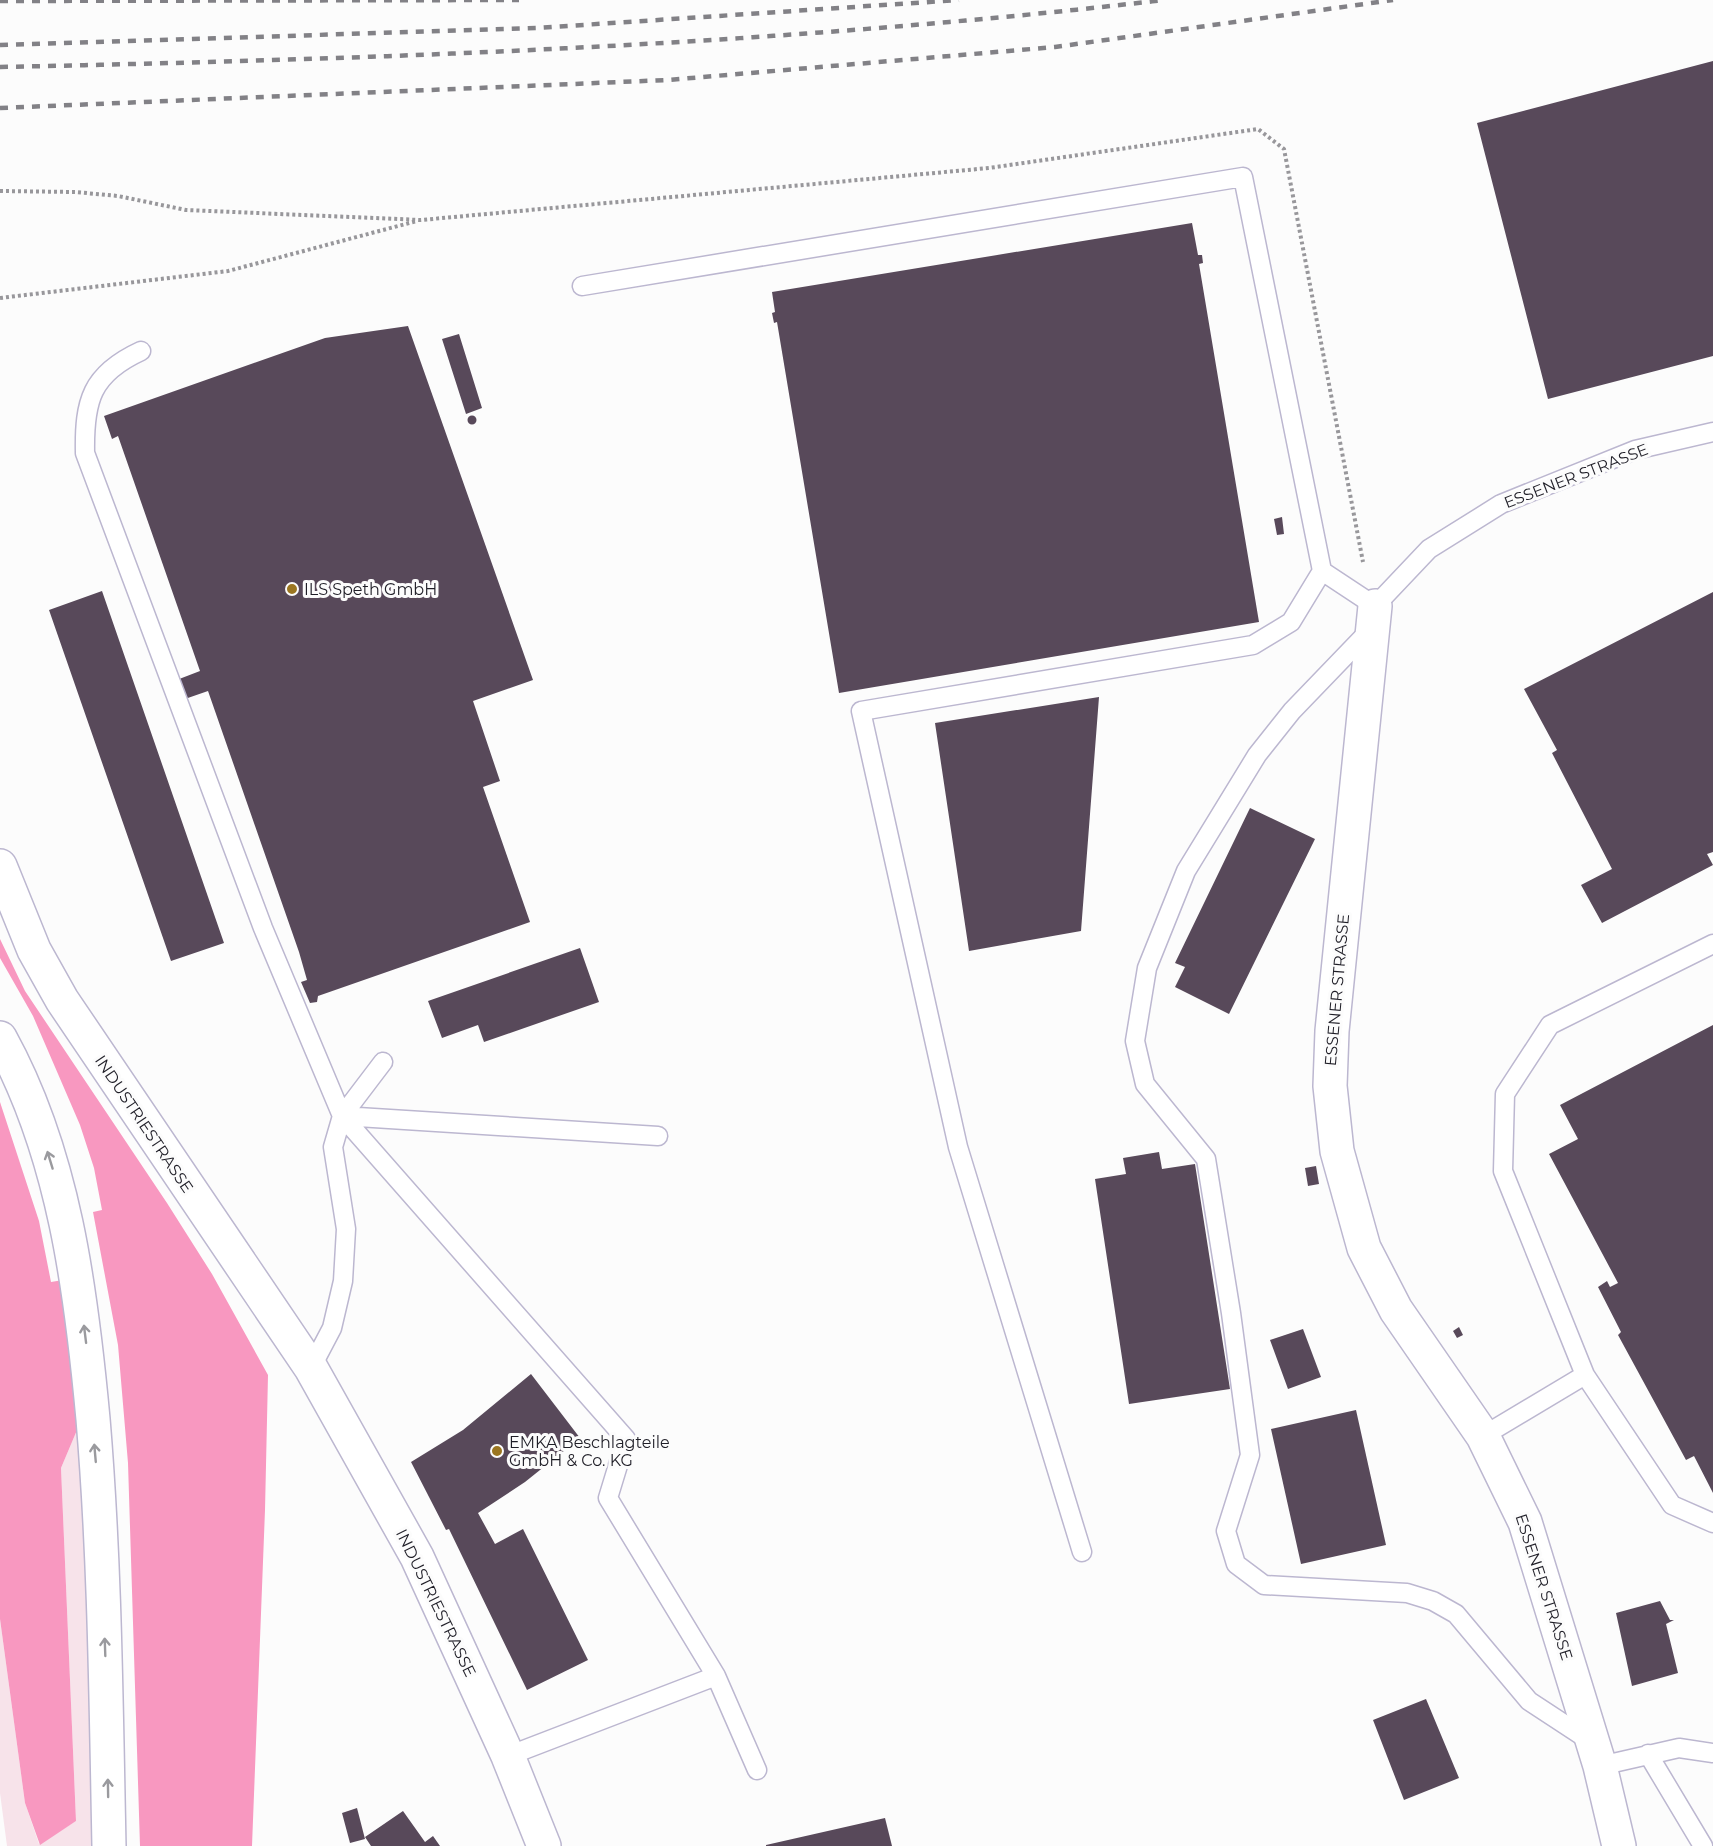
<svg xmlns="http://www.w3.org/2000/svg" width="1713" height="1846" font-family="Montserrat,sans-serif">
  <rect width="100%" height="100%" fill="#fcfcfc"/>
  <path fill="#f7e3ea" d="M 80,1423 L 87,1511 L 93,1846 L 7,1846 L 0,1793 L 0,1619 L 25,1803 L 39,1844 L 76,1821 L 61,1468 Z"/>
  <path fill="#f898c0" d="M 0,939 L 25,991 L 167,1203 L 212,1274 L 268,1375 L 265,1510 L 252,1846 L 140,1846 L 128,1463 L 118,1345 L 93,1212 L 102,1210 L 94,1168 L 80,1125 L 33,1016 L 0,958 Z
    M 0,1102 L 39,1221 L 51,1282 L 63,1280 L 80,1423 L 61,1468 L 76,1821 L 40,1845 L 25,1803 L 0,1619 Z"/>
  <path fill="#58495a" d="M 1713,61 L 1713,356 L 1548,399 L 1477,123 Z
    M 1192,223 L 1198,255 L 1202,255 L 1203,263 L 1199,264 L 1259,622 L 839,693 L 777,322 L 774,323 L 772,313 L 775,312 L 772,292 Z
    M 408,326 L 533,680 L 473,701 L 500,781 L 483,787 L 530,922 L 318,996 L 317,1002 L 310,1003 L 301,982 L 307,980 L 299,952 L 208,691 L 182,700 L 174,681 L 200,671 L 118,436 L 112,439 L 104,416 L 325,338 Z
    M 459,334 L 482,408 L 466,414 L 442,339 Z
    M467.5 420a4.5 4.5 0 1 1 9 0a4.5 4.5 0 1 1-9 0Z
    M 1282,517 L 1284,534 L 1277,535 L 1274,519 Z
    M 102,591 L 224,943 L 171,961 L 49,610 Z
    M 1713,592 L 1713,852 L 1707,854 L 1713,865 L 1602,923 L 1581,885 L 1612,869 L 1552,753 L 1557,750 L 1524,689 Z
    M 1099,697 L 1081,931 L 969,951 L 935,723 Z
    M 1250,808 L 1315,839 L 1229,1014 L 1175,987 L 1185,967 L 1175,963 Z
    M 580,948 L 599,1002 L 484,1042 L 478,1025 L 442,1038 L 428,1001 Z
    M 1713,1025 L 1713,1493 L 1694,1456 L 1686,1460 L 1618,1335 L 1621,1332 L 1598,1287 L 1607,1281 L 1610,1287 L 1618,1283 L 1549,1154 L 1578,1139 L 1560,1105 Z
    M 1159,1152 L 1162,1169 L 1195,1164 L 1230,1389 L 1129,1404 L 1095,1179 L 1126,1174 L 1123,1158 Z
    M 1316,1166 L 1319,1184 L 1308,1186 L 1305,1168 Z
    M 1459,1327 L 1463,1335 L 1457,1338 L 1453,1331 Z
    M 1303,1329 L 1321,1377 L 1288,1389 L 1270,1340 Z
    M 531,1374 L 580,1438 L 525,1482 L 478,1513 L 495,1544 L 523,1529 L 588,1660 L 527,1690 L 449,1529 L 446,1530 L 411,1462 L 463,1430 Z
    M 1356,1410 L 1386,1545 L 1301,1564 L 1271,1429 Z
    M 1660,1601 L 1670,1620 L 1674,1620 L 1666,1624 L 1678,1673 L 1632,1686 L 1616,1613 Z
    M 1426,1699 L 1459,1778 L 1404,1800 L 1373,1720 Z
    M 357,1808 L 365,1839 L 350,1843 L 342,1813 Z
    M 403,1811 L 425,1842 L 433,1836 L 440,1846 L 371,1846 L 365,1837 Z
    M 885,1818 L 892,1846 L 766,1846 L 766,1845 Z"/>
  <g fill="none" stroke-linecap="round" stroke-linejoin="round">
    <defs>
      <path id="service" d="M 582,286 L 1243,177 L 1322,571 L 1375,606 L 1429,549 L 1501,504 L 1635,450 L 1713,432
        M 141,351 C 91,374 84,401 85,453 L 263,928 L 342,1116 L 626,1439 L 608,1498 L 716,1676
        M 1370,630 L 1292,711 L 1257,755 L 1186,871 L 1147,968 L 1135,1041 L 1145,1084 L 1206,1159 L 1231,1313 L 1250,1455 L 1226,1531 L 1236,1564 L 1264,1585 L 1407,1593 L 1433,1601 L 1456,1614 L 1529,1701 L 1590,1741
        M 342,1116 L 658,1136
        M 311,1368 L 332,1328 L 343,1281 L 346,1229 L 333,1147 L 342,1116 L 383,1062
        M 1585,1375 L 1503,1171 L 1505,1094 L 1550,1025 L 1713,944
        M 1483,1436 L 1585,1375 L 1672,1505 L 1713,1523
        M 1082,1552 L 958,1147 L 861,711 L 1253,645 L 1291,622 L 1322,571
        M 1648,1754 L 1703,1846
        M 508,1756 L 716,1676 L 757,1770
        M 1600,1766 L 1679,1748 L 1713,1753"/>
      <path id="minor" d="M 1375,606 L 1332,1031 L 1330,1086 L 1337,1151 L 1364,1248 L 1396,1310 L 1483,1436 L 1525,1522 L 1600,1766 L 1619,1846"/>
      <path id="tertiary" d="M 0,866 L 34,950 L 62,1000 L 311,1368 L 417,1557 L 508,1756 L 544,1846"/>
      <path id="motorway" d="M 0,1038 C 64,1154 81,1289 93,1419 C 105,1561 106,1704 109,1846"/>
    </defs>
    <use href="#service" stroke="#bcb7d0" stroke-width="21"/>
    <use href="#minor" stroke="#bcb7d0" stroke-width="36"/>
    <use href="#tertiary" stroke="#bcb7d0" stroke-width="36"/>
    <use href="#motorway" stroke="#bcb7d0" stroke-width="36"/>
    <path stroke="#98979b" stroke-width="4" stroke-dasharray="3 3" stroke-linecap="butt" d="M 0,191 L 75,192 L 118,196 L 186,210 L 421,220 L 989,168 L 1258,129 L 1284,149 L 1363,562
      M 0,298 L 228,271 L 417,221"/>
    <use href="#service" stroke="#fff" stroke-width="18"/>
    <use href="#minor" stroke="#fff" stroke-width="33"/>
    <use href="#tertiary" stroke="#fff" stroke-width="33"/>
    <use href="#motorway" stroke="#fff" stroke-width="33"/>
    <path stroke="#828186" stroke-width="4.5" stroke-dasharray="8 8" stroke-linecap="butt" d="M 0,1 L 519,0
      M 0,45 L 537,28 L 959,0
      M 0,67 C 389,59 778,45 1164,0
      M 0,108 L 668,80 L 1055,47 L 1393,0"/>
  </g>
  <defs><path id="oneway-shaft" d="M-6 0H5M1.5-3L5.5 0L1.5 3" fill="none" stroke-width="1.6" stroke-linecap="round" stroke-linejoin="round" transform="scale(1.5)"/></defs>
  <g stroke="#9a9a9e">
    <use href="#oneway-shaft" transform="translate(50 1160) rotate(-107)"/>
    <use href="#oneway-shaft" transform="translate(85 1334) rotate(-97)"/>
    <use href="#oneway-shaft" transform="translate(95 1453) rotate(-95)"/>
    <use href="#oneway-shaft" transform="translate(105 1647) rotate(-92)"/>
    <use href="#oneway-shaft" transform="translate(108 1788) rotate(-91)"/>
  </g>
  <g fill="#9b7621" stroke="#fcfcfc" stroke-width="2">
    <circle cx="292" cy="589" r="6"/>
    <circle cx="497" cy="1451" r="6"/>
  </g>
  <g text-anchor="middle" dominant-baseline="central" stroke-width="6" stroke-linejoin="round" paint-order="stroke">
    <g font-size="16" fill="#1f1e27" stroke="#fcfcfc">
      <text transform="translate(1576 476) rotate(-21)">ESSENER STRASSE</text>
      <text transform="translate(1337 990) rotate(-85)">ESSENER STRASSE</text>
      <text transform="translate(144 1124) rotate(56)">INDUSTRIESTRASSE</text>
      <text transform="translate(1544 1587) rotate(72)">ESSENER STRASSE</text>
      <text transform="translate(436 1603) rotate(64)">INDUSTRIESTRASSE</text>
    </g>
    <g font-size="16" fill="#1f1e27" stroke="#fcfcfc" text-anchor="start">
      <text x="304" y="589">ILS Speth GmbH</text>
      <text x="509" y="1442">EMKA Beschlagteile<tspan x="509" dy="18">GmbH &amp; Co. KG</tspan></text>
    </g>
  </g>
</svg>
